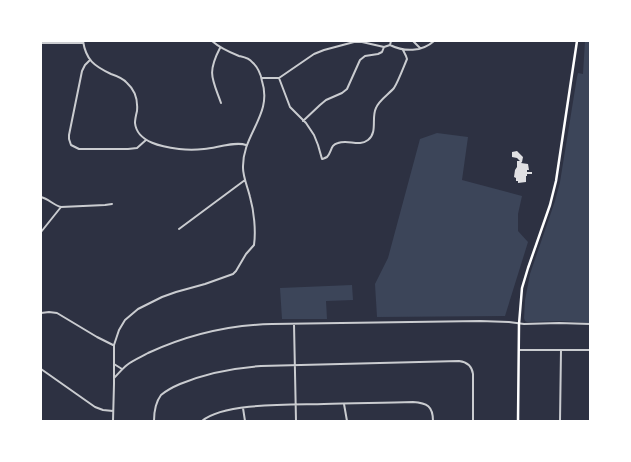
<svg xmlns="http://www.w3.org/2000/svg" width="631" height="462" font-family="'Titillium Web',sans-serif">
  <rect width="100%" height="100%" fill="#2d3142"/>
  <path fill="#3c4559" d="M 585,41 L 590,41 L 590,323 L 561,321 L 527,322 L 525,321 L 524,318 L 525,300 L 530,274 L 555,201 L 560,182 L 577,77 L 578,73 L 583,74 Z
    M 437,133 L 468,137 L 462,180 L 522,196 L 518,214 L 518,231 L 528,242 L 505,316 L 377,317 L 375,284 L 388,258 L 420,139 Z
    M 352,285 L 353,300 L 326,301 L 327,319 L 282,319 L 280,288 Z"/>
  <path fill="#e0e0e3" d="M 517,151 L 523,157 L 522,162 L 521,163 L 528,164 L 529,170 L 527,170 L 527,172 L 532,172 L 532,174 L 527,174 L 527,176 L 526,176 L 526,182 L 518,183 L 518,181 L 516,181 L 516,178 L 514,177 L 515,170 L 517,167 L 517,161 L 520,161 L 517,158 L 512,157 L 512,152 Z"/>
  <g fill="none" stroke-linecap="round" stroke-linejoin="round">
    <path stroke="#caccd0" stroke-width="2" d="M 83,41 C 86,60 94,66 111,74 C 117,76 123,78 127,83 C 135,90 138,100 137,111 C 136,115 135,119 135,123 C 137,143 164,147 179,149 C 187,150 196,150 204,149 C 216,148 236,141 246,145
      M 413,41 L 420,48
      M 41,43 L 83,43
      M 390,45 L 391,41
      M 220,48 C 207,73 212,78 221,103
      M 90,60 L 85,65 L 82,71 L 69,135 L 69,139 L 71,145 L 79,149 L 128,149 L 137,148 L 146,140
      M 262,78 L 279,78 L 314,54 L 324,50 L 354,42 L 362,42 L 384,47
      M 279,78 L 290,107 L 306,123 L 314,135 L 318,145 L 322,159 C 323,159 327,157 327,157 C 332,152 330,145 338,143 C 348,139 359,147 368,140 C 378,132 371,118 376,108 C 379,100 389,94 394,88 C 398,82 404,66 407,59 L 406,56 L 403,50
      M 303,121 L 320,105 L 326,100 L 342,93 L 347,89 L 360,60 L 365,56 L 378,54 L 382,52 L 384,47 L 390,45 C 404,52 422,52 434,41
      M 41,197 C 49,199 53,205 61,207 L 105,205 L 112,204
      M 179,229 L 245,180
      M 41,232 L 61,207
      M 41,313 L 49,312 L 57,313 L 97,337 L 113,345
      M 294,324 L 296,421
      M 519,350 L 590,350
      M 114,364 L 122,369
      M 41,369 L 95,407 L 103,410 L 113,411
      M 114,378 C 118,374 122,369 127,365 C 133,360 141,357 148,353 C 187,335 229,325 272,324 L 480,321 L 509,322 L 524,324 L 559,323 L 590,324
      M 344,404 L 347,421
      M 243,408 L 245,421
      M 113,421 L 114,384 L 114,345 L 119,330 L 125,320 L 138,309 L 162,297 L 176,292 L 205,284 L 233,274 L 236,271 L 246,254 L 254,245 C 256,231 254,211 250,197 C 248,188 243,177 243,168 C 242,134 273,115 262,81 C 261,74 257,66 252,62 C 249,58 243,57 239,56 C 229,52 220,48 212,41
      M 154,421 C 154,411 155,403 161,395 C 167,390 173,387 180,384 C 206,373 233,368 261,366 L 459,361 C 467,362 472,366 473,374 L 473,421
      M 202,421 C 225,402 295,405 324,404 C 354,403 383,403 413,402 C 427,403 433,406 433,421
      M 560,421 L 561,350"/>
    <path stroke="#fff" stroke-width="2.5" d="M 518,421 L 519,324 L 522,288 L 528,268 L 550,205 L 556,181 L 577,41"/>
  </g>
  <rect width="631" height="462" fill="none" stroke="#ffffff" stroke-width="84"/>
</svg>
